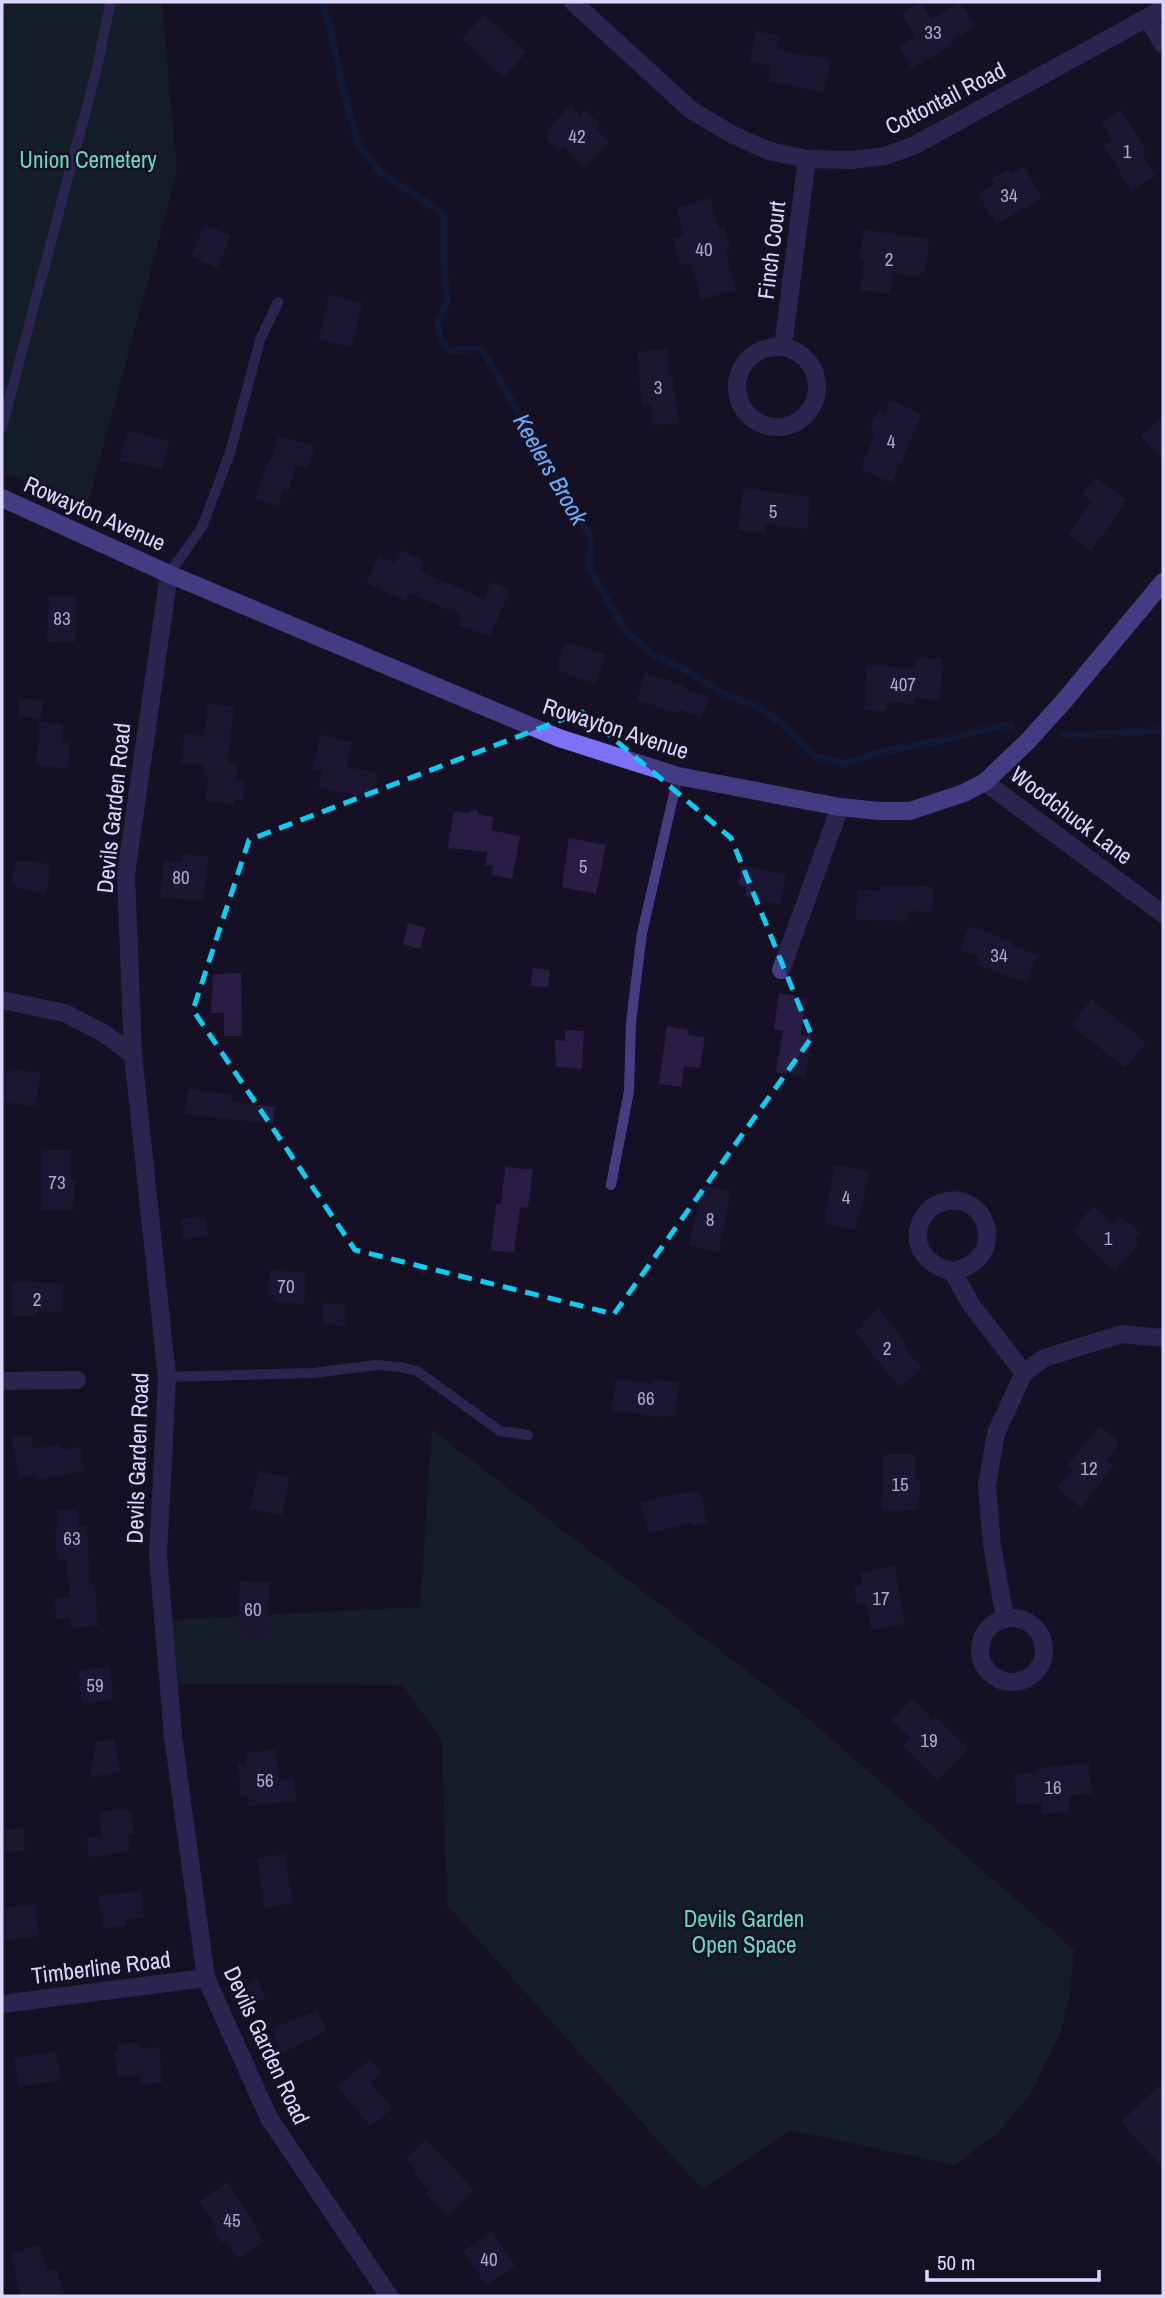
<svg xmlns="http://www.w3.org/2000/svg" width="1165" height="2298" font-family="'Archivo Narrow',sans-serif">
  <rect width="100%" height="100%" fill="#151025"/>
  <path fill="#142e2e" d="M 2,2 L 161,2 L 162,4 L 177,172 L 88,503 L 2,473 Z
    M 432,1430 L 799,1711 L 1074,1950 L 1070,1992 L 1062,2029 L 1030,2095 L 998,2132 L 955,2165 L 790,2130 L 702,2189 L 447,1905 L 442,1742 L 403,1685 L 179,1684 L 169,1620 L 420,1607 Z"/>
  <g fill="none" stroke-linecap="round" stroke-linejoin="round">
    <path stroke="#112348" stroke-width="7" d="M 322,2 L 331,30 L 345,98 L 359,146 L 381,173 L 444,214 L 444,264 L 448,301 L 438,321 L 441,340 L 450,350 L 482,349 L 592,540 L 589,568 L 626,632 L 654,655 L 686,670 L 719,691 L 761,709 L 780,722 L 814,756 L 846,764 L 876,753 L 939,741 L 1003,725 L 1011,726
      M 1063,734 L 1075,736 L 1163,730"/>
  </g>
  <path fill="#271d45" d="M 921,2 L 931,19 L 960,2 L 975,27 L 950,41 L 952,44 L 912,69 L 899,47 L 916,37 L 902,13 Z
    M 484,15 L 527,52 L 503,78 L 462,38 Z
    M 756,31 L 780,36 L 777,50 L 831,60 L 824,92 L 768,81 L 771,66 L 750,61 Z
    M 571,105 L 580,115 L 585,110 L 600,124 L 596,129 L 609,142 L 584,167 L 564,147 L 559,152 L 545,139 L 550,134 L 547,130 Z
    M 1121,110 L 1146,151 L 1142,153 L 1155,176 L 1131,191 L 1104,145 L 1112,141 L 1101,122 Z
    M 1024,167 L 1042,198 L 996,224 L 978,194 L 994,184 L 991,179 L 1008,169 L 1012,174 Z
    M 710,198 L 719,230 L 725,228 L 731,249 L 725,250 L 736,290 L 701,299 L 691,262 L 680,265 L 673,239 L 684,236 L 676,208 Z
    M 205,225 L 231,235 L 217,268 L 191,256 Z
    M 863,230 L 929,239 L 925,272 L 921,272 L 921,277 L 893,273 L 890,294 L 860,290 L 864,259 L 859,259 Z
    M 329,295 L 362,303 L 352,347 L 319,339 Z
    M 667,349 L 669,377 L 673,377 L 678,423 L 653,425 L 651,405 L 642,405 L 637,352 Z
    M 890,400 L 922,414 L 892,483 L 860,469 L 876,432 L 870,429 L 879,410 L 885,412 Z
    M 1163,416 L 1163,461 L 1141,436 Z
    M 127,431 L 169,441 L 162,470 L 120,460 Z
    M 279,436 L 315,447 L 308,469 L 296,465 L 289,490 L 284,489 L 278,506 L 255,499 L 266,464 L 268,464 L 273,455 Z
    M 1095,478 L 1127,500 L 1091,551 L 1069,535 L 1092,501 L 1083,494 Z
    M 743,488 L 811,497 L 807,529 L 766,524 L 765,533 L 738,530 Z
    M 402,550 L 424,561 L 419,571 L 484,599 L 491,582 L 510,590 L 490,636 L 458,625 L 462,615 L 409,593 L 405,601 L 366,583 L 379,556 L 396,564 Z
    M 49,595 L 77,597 L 75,642 L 47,641 Z
    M 566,641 L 606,655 L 596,684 L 556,669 Z
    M 916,658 L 943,659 L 940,700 L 914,698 L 914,704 L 887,702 L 887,711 L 864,709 L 867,665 L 915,668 Z
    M 645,673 L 686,686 L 685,689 L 709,698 L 701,717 L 679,709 L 678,713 L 637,700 Z
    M 19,698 L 43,700 L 42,718 L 18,717 Z
    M 207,704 L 234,707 L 227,763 L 238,764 L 236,781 L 245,782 L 243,800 L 234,800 L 234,804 L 207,801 L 205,798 L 208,775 L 204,775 L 205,766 L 181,763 L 184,734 L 204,736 Z
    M 39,722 L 63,724 L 62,742 L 70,743 L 68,768 L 36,766 Z
    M 320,735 L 352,742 L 346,767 L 378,773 L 374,799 L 319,788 L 322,770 L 313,769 Z
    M 475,809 L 481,815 L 494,817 L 491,830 L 520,836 L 512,879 L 492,875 L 493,866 L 485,865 L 487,852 L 448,848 L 454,811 L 468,813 Z
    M 569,838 L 606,845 L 596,894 L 562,887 Z
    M 183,854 L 208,857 L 203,901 L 160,897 L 164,861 L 182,862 Z
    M 20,860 L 51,865 L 46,893 L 16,888 L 16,885 L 11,884 L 16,862 L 20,862 Z
    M 742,866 L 786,875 L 780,904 L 745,896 L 747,887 L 738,885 Z
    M 881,886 L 931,887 L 931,889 L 934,890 L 933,909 L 931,909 L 931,912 L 908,911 L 908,921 L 856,920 L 857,890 L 881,891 Z
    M 408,923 L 426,928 L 420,949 L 403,944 Z
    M 969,926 L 1012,942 L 1011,945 L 1037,955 L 1027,983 L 976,964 L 979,956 L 960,950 Z
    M 533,968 L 550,970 L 548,987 L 531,986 Z
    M 241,973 L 242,1036 L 224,1036 L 224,1013 L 211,1013 L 213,974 Z
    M 779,993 L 807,998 L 801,1035 L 812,1037 L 805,1077 L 776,1072 L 783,1031 L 774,1029 Z
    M 1092,999 L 1146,1043 L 1125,1068 L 1071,1025 Z
    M 667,1026 L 689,1030 L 688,1035 L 705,1037 L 700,1068 L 684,1066 L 681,1087 L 659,1084 Z
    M 565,1030 L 584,1031 L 582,1069 L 556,1067 L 555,1040 L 565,1041 Z
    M 12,1070 L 40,1073 L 36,1106 L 2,1102 L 2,1072 L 12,1073 Z
    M 188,1089 L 233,1095 L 232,1102 L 275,1107 L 273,1124 L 185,1114 Z
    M 42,1151 L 71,1151 L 71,1180 L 75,1180 L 74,1210 L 41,1210 Z
    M 834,1165 L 870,1172 L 856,1230 L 824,1224 Z
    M 505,1167 L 533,1170 L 528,1208 L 520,1207 L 514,1253 L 491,1250 L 496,1204 L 501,1204 Z
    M 703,1186 L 731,1191 L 719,1252 L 689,1245 Z
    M 1093,1206 L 1113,1223 L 1119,1215 L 1140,1233 L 1134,1239 L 1139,1243 L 1115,1272 L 1072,1231 Z
    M 206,1217 L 208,1236 L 183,1239 L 181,1219 Z
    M 270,1270 L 307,1273 L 304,1304 L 273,1301 L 273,1295 L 267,1295 Z
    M 12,1282 L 63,1283 L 63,1312 L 36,1312 L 35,1316 L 12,1316 Z
    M 323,1303 L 346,1305 L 345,1326 L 322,1324 Z
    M 879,1309 L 907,1344 L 904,1346 L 922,1369 L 899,1387 L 855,1332 L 862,1327 L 860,1324 Z
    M 616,1379 L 652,1384 L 652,1379 L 679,1383 L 675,1416 L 665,1415 L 664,1417 L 611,1410 Z
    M 1099,1426 L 1119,1442 L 1107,1460 L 1114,1465 L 1081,1508 L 1057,1488 L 1073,1469 L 1068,1465 Z
    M 31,1435 L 33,1449 L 61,1444 L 62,1450 L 80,1447 L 84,1471 L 38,1479 L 37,1475 L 19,1478 L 12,1438 Z
    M 883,1455 L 915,1455 L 915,1480 L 920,1480 L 919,1509 L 882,1511 Z
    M 258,1471 L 289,1477 L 282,1515 L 250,1509 Z
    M 699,1490 L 708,1522 L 691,1526 L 690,1522 L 649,1534 L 640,1502 Z
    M 78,1509 L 79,1526 L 87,1525 L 90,1584 L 94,1584 L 99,1626 L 71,1628 L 70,1618 L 56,1619 L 54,1598 L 70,1597 L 66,1560 L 57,1560 L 55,1527 L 58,1527 L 57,1510 Z
    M 895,1566 L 905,1624 L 871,1630 L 866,1603 L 857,1605 L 854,1587 L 862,1585 L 861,1573 Z
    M 240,1581 L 270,1582 L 267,1619 L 270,1619 L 269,1639 L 237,1637 Z
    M 110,1667 L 113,1700 L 82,1703 L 78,1670 Z
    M 912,1699 L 932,1719 L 935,1716 L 968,1749 L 937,1780 L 903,1746 L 910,1738 L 892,1720 Z
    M 114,1738 L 120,1772 L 90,1777 L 96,1742 Z
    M 276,1750 L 279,1780 L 294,1779 L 296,1801 L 249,1806 L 248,1795 L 241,1796 L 238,1764 L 246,1764 L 245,1753 Z
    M 1089,1763 L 1092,1794 L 1069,1795 L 1070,1812 L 1042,1814 L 1041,1803 L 1017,1805 L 1014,1774 L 1039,1772 L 1038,1768 Z
    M 123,1809 L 123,1811 L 131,1810 L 134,1833 L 128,1834 L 130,1851 L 89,1857 L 87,1838 L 102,1836 L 99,1812 Z
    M 23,1828 L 25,1851 L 2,1852 L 2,1830 Z
    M 285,1854 L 293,1903 L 264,1908 L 257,1858 Z
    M 141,1891 L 144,1917 L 126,1919 L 127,1926 L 104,1928 L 98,1896 Z
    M 35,1904 L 39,1936 L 2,1941 L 2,1908 Z
    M 257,1979 L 266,1998 L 246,2007 L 237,1989 Z
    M 317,2011 L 327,2031 L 282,2053 L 272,2029 Z
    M 140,2042 L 140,2049 L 159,2047 L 163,2082 L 141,2085 L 140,2075 L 118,2077 L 115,2052 L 118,2051 L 118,2044 Z
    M 57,2052 L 61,2080 L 19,2087 L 14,2058 Z
    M 371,2060 L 382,2073 L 371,2082 L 392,2109 L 370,2126 L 337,2086 Z
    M 1163,2082 L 1163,2168 L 1121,2122 Z
    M 426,2140 L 474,2190 L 447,2216 L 425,2193 L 429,2190 L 413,2173 L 416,2170 L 406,2159 Z
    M 228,2182 L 264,2241 L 238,2258 L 226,2240 L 222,2243 L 211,2228 L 216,2225 L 200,2201 Z
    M 492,2232 L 515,2266 L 486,2285 L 463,2251 Z
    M 39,2245 L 47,2272 L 57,2269 L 63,2292 L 45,2296 L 21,2296 L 10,2254 Z"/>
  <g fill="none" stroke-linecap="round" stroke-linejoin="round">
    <path stroke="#443e81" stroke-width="10" d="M 2,427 L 96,72 L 110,5
      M 169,574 L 202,527 L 230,453 L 260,340 L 278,302
      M 611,1185 L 629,1091 L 631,1022 L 642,933 L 678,776
      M 167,1377 L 313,1373 L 376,1365 L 400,1367 L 417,1371 L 500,1431 L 528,1435"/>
    <path stroke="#443e81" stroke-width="18" d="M 573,2 L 691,110 L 733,135 L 769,151 L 807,159 L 852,160 L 885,156 L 915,145 L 1163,9
      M 1148,19 L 1163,44
      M737 387a40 40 0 1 1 80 0a40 40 0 1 1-80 0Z
      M 783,347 L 807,159
      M 169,574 L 126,874 L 133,1055 L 167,1377 L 158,1556 L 173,1736 L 206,1978 L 269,2118 L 389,2296
      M 985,782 L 1163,914
      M 781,970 L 840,807
      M 2,1000 L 65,1013 L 105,1034 L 133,1055
      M 952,1271 C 1011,1261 988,1186 940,1203 C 934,1205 928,1210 924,1216 C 907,1242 926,1266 952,1271 L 972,1306 L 1024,1373
      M 2,1381 L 77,1380
      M980 1650a32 32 0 1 1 64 0a32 32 0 1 1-64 0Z
      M 1005,1619 L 992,1545 L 987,1486 L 996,1433 L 1024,1373 L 1044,1358 L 1122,1334 L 1163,1338
      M 2,2004 L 206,1978"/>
    <path stroke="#7d72f7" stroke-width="18" d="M 2,498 L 169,574 L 559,738 L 678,776 L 840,807 L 879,811 L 910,811 L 964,793 L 985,782 L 1028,741 L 1064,701 L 1163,582"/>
  </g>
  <path d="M0 0H1165V2298H0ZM 582,712 L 731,838 L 812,1037 L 614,1314 L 355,1250 L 193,1010 L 249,840 Z" fill="#151025" fill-opacity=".55" fill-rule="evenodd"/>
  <path fill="none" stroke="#0dcef2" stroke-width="5" stroke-dasharray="14 9" stroke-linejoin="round" d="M 582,712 L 731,838 L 812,1037 L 614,1314 L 355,1250 L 193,1010 L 249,840 Z"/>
  <g text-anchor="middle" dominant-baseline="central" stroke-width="5" stroke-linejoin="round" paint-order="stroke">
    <g font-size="19" fill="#b0a8cf">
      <text x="933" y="32">33</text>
      <text x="577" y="136">42</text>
      <text x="1127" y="151">1</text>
      <text x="1009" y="195">34</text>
      <text x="704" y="249">40</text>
      <text x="889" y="259">2</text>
      <text x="658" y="387">3</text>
      <text x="891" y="441">4</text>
      <text x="773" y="511">5</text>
      <text x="62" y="618">83</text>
      <text x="903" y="684">407</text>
      <text x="583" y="866">5</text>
      <text x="181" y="877">80</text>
      <text x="999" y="955">34</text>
      <text x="57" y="1182">73</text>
      <text x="846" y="1197">4</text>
      <text x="710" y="1219">8</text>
      <text x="1108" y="1238">1</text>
      <text x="286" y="1286">70</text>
      <text x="37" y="1299">2</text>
      <text x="887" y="1348">2</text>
      <text x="646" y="1398">66</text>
      <text x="1089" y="1468">12</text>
      <text x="900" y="1484">15</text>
      <text x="72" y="1538">63</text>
      <text x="881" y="1598">17</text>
      <text x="253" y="1609">60</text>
      <text x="95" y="1685">59</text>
      <text x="929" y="1740">19</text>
      <text x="265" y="1780">56</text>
      <text x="1053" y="1787">16</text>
      <text x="232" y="2220">45</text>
      <text x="489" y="2259">40</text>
    </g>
    <g font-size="23" fill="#ddd6fd" stroke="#151025">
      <text transform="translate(945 98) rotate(-27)">Cottontail Road</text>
      <text transform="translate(771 250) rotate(-83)">Finch Court</text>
      <text transform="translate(95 513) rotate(24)">Rowayton Avenue</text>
      <text transform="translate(616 728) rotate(18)">Rowayton Avenue</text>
      <text transform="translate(113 808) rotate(-84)">Devils Garden Road</text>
      <text transform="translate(1072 815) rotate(37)">Woodchuck Lane</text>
      <text transform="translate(137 1458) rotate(-88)">Devils Garden Road</text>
      <text transform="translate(101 1967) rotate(-7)">Timberline Road</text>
      <text transform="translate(267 2045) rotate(65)">Devils Garden Road</text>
    </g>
    <g font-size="23" fill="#66d9c3" stroke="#151025">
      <text x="88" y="159">Union Cemetery</text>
      <text x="744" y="1918">Devils Garden<tspan x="744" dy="26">Open Space</tspan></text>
    </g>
    <g font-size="24" font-style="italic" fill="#6aaef7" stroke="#151025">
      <text transform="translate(551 469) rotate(60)">Keelers Brook</text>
    </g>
  </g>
  <rect width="1165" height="2298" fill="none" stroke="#ddd6fd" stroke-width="7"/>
  <path d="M927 2270v10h172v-10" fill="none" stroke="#ddd6fd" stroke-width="3.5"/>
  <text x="937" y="2270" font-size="21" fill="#ddd6fd" stroke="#151025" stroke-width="5" paint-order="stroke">50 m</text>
</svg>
